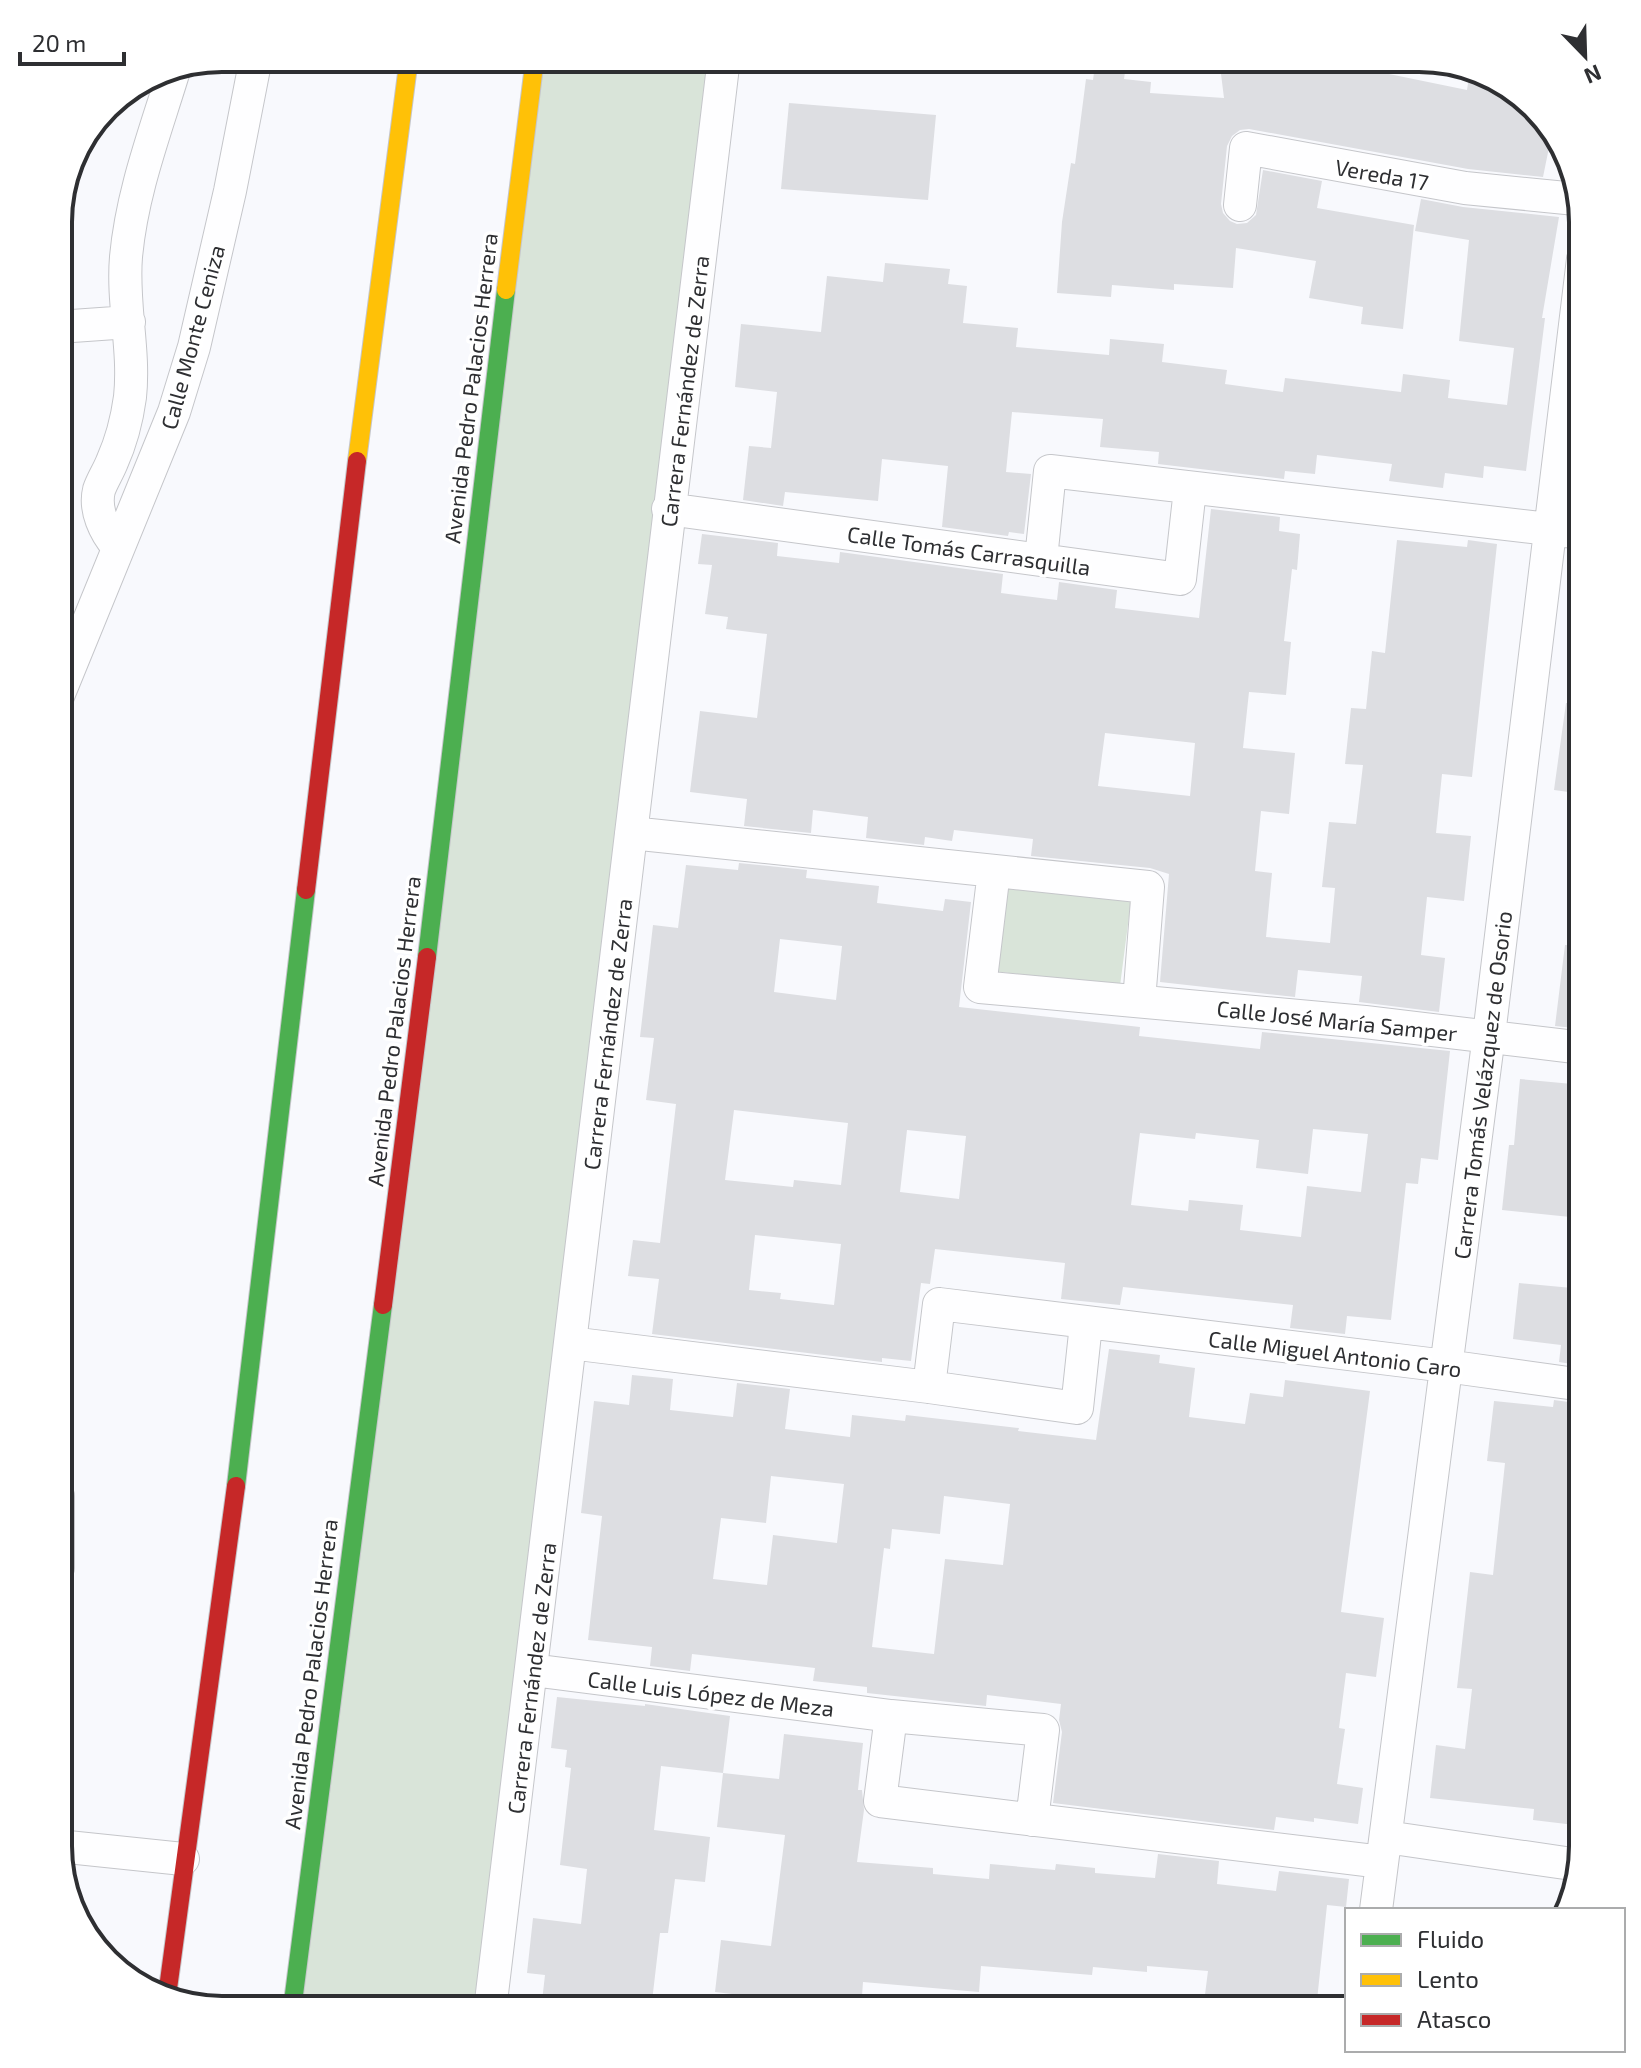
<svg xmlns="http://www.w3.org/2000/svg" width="1641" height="2068" font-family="'Exo 2',sans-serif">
  <rect width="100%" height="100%" fill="#f8f9fd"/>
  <path fill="#d9e4d9" d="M 535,58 L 724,58 L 490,2010 L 292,2010 Z
    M 1003,877 L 1132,893 L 1120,986 L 992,971 Z"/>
  <path fill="#dddee2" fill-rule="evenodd" d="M 1096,58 L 1127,58 L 1124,79 L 1151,82 L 1150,93 L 1224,98 L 1219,58 L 1392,58 L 1389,74 L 1467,90 L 1470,70 L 1501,80 L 1553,128 L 1543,177 L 1468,169 L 1249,129 L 1240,130 L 1232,136 L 1227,146 L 1221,204 L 1223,213 L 1230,221 L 1237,224 L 1247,223 L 1256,215 L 1263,170 L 1322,181 L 1317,208 L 1414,225 L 1403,329 L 1361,324 L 1363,307 L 1309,298 L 1316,261 L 1236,248 L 1233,288 L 1174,284 L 1174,290 L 1112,285 L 1111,297 L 1057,293 L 1062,222 L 1071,163 L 1075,164 L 1086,79 L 1093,80 Z
    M 789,103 L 936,115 L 928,200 L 781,189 Z
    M 1421,199 L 1463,207 L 1559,217 L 1542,318 L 1545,318 L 1526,471 L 1484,466 L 1483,478 L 1445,473 L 1443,488 L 1389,481 L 1392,464 L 1317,455 L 1315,474 L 1285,471 L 1284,479 L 1158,464 L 1159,452 L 1100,447 L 1103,419 L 1012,412 L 1006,472 L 1031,474 L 1024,534 L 1009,532 L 1008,536 L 942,527 L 948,466 L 882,459 L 878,501 L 785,492 L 783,506 L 743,500 L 749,446 L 771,448 L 777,392 L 735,387 L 741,324 L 821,332 L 827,276 L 883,282 L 885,263 L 950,269 L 948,284 L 967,286 L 963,323 L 1018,328 L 1016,347 L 1109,355 L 1110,339 L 1164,344 L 1162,362 L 1227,370 L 1225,384 L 1283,392 L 1285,378 L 1401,392 L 1403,374 L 1450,380 L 1448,398 L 1507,405 L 1514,348 L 1459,341 L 1469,240 L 1415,231 Z
    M 1211,509 L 1280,517 L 1279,531 L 1300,534 L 1297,570 L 1292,569 L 1284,641 L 1291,642 L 1286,695 L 1249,692 L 1243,748 L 1295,753 L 1289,814 L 1261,811 L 1255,871 L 1272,873 L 1266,937 L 1330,943 L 1335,888 L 1322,887 L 1329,822 L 1356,824 L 1363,765 L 1345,764 L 1351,708 L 1366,709 L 1372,651 L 1385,653 L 1397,540 L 1467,547 L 1468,540 L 1497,544 L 1472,777 L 1442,774 L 1436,833 L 1471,836 L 1464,901 L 1427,897 L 1421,955 L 1445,958 L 1439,1012 L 1359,1002 L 1362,976 L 1298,970 L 1295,997 L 1160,982 L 1169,874 L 1150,868 L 1031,856 L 1033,839 L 954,830 L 952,841 L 925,837 L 924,845 L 866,838 L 868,817 L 813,810 L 811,833 L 744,826 L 747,799 L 690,792 L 700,711 L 757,718 L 767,634 L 726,629 L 728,617 L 705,614 L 712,565 L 698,564 L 702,534 L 778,543 L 777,556 L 839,563 L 840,552 L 1003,574 L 1001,593 L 1057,600 L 1059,582 L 1117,590 L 1115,608 L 1199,618 ZM 1105,733 L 1195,743 L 1190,796 L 1098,786 Z
    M 1566,703 L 1583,704 L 1583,794 L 1554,790 Z
    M 739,863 L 807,870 L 806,878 L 879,886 L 877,903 L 943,911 L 945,899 L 971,902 L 959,1007 L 1140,1027 L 1139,1036 L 1260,1049 L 1262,1032 L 1450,1051 L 1438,1160 L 1421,1158 L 1418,1184 L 1406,1183 L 1391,1320 L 1347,1316 L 1345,1334 L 1290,1328 L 1293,1305 L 1123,1287 L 1120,1305 L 1061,1299 L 1065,1263 L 935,1249 L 930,1284 L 921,1283 L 911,1361 L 882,1358 L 882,1362 L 652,1334 L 659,1279 L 628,1276 L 633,1240 L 660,1243 L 676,1104 L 646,1100 L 654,1038 L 640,1037 L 653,925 L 678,928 L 686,865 L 738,870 ZM 780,939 L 842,946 L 836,1000 L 774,992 ZM 734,1110 L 848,1123 L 841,1185 L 794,1180 L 793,1187 L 725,1180 ZM 1313,1129 L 1368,1134 L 1361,1192 L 1307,1186 L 1301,1237 L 1240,1230 L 1243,1205 L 1189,1200 L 1188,1211 L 1131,1205 L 1140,1133 L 1195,1139 L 1196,1133 L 1259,1140 L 1256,1168 L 1308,1174 ZM 907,1130 L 966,1136 L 959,1199 L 900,1192 ZM 755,1235 L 841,1244 L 834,1305 L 780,1299 L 781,1293 L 749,1290 Z
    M 1565,945 L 1583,946 L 1583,1029 L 1555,1026 Z
    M 1520,1079 L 1583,1085 L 1583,1182 L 1580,1218 L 1502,1210 L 1509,1145 L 1514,1145 Z
    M 1519,1283 L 1583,1289 L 1583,1366 L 1559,1362 L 1561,1345 L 1513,1339 Z
    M 1109,1349 L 1160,1355 L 1159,1363 L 1195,1368 L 1189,1417 L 1245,1424 L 1250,1393 L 1283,1397 L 1285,1380 L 1370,1391 L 1341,1612 L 1384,1618 L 1376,1677 L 1346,1673 L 1339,1728 L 1345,1729 L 1337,1784 L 1363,1788 L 1358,1824 L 1314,1818 L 1314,1822 L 1276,1817 L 1274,1830 L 1053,1803 L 1062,1732 L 1059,1720 L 1061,1704 L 987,1695 L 986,1706 L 867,1693 L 867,1687 L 813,1681 L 815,1668 L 692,1654 L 690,1671 L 650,1666 L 652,1647 L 588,1640 L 602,1516 L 581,1513 L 594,1401 L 629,1405 L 632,1375 L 673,1379 L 670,1410 L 733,1417 L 737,1383 L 790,1389 L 785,1429 L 850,1437 L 852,1415 L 905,1421 L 906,1415 L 1019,1428 L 1018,1431 L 1096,1440 ZM 771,1476 L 844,1484 L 837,1543 L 773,1535 L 767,1585 L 713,1579 L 721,1518 L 766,1523 ZM 944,1496 L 1010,1504 L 1003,1565 L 945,1559 L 934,1654 L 872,1647 L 884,1548 L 890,1549 L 892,1529 L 940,1534 Z
    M 1554,1400 L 1583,1404 L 1583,1702 L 1578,1701 L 1571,1760 L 1583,1762 L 1583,1826 L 1533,1820 L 1534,1809 L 1430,1798 L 1436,1745 L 1465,1749 L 1472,1689 L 1457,1688 L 1470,1572 L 1493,1575 L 1505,1463 L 1487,1461 L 1494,1401 L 1553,1407 Z
    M 557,1697 L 645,1706 L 645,1704 L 730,1716 L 723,1773 L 661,1766 L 654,1830 L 710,1837 L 705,1882 L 675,1879 L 668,1933 L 660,1933 L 651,2010 L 541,2010 L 545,1975 L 527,1973 L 533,1918 L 581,1924 L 587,1869 L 560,1865 L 571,1768 L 565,1767 L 567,1750 L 551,1748 Z
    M 784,1734 L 863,1743 L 858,1790 L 862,1790 L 864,1810 L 857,1862 L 933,1868 L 933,1874 L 989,1879 L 990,1864 L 1055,1870 L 1056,1864 L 1095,1868 L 1095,1873 L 1155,1878 L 1158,1854 L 1219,1861 L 1217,1884 L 1276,1891 L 1279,1871 L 1349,1879 L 1346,1907 L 1327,1905 L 1316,2010 L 1203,2010 L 1208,1971 L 1147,1966 L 1147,1972 L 1093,1967 L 1092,1975 L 981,1966 L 979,1992 L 863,1982 L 861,2010 L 747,2010 L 749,1996 L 715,1992 L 721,1940 L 771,1946 L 785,1835 L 717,1827 L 723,1773 L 779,1779 Z"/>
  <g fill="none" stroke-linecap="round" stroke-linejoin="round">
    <defs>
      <path id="street" d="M 1240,205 L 1246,148 L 1465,188 L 1576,199
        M 58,327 L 129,322
        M 668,509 L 1180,579 L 1190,489
        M 117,546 C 105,532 94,510 99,490 C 102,481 108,472 112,462 C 121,442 127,419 130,397 C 135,350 122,304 126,257 C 132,191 156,130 175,67
        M 1041,559 L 1050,471 L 1583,533
        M 58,696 L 174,412 L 194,347 L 230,191 L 256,58
        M 631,833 L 1148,887 L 1139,1001
        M 994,871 L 980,987 L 1365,1022 L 1583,1048
        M 570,1343 L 929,1387 L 1077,1408 L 1086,1324
        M 929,1387 L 939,1304 L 1446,1366 L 1583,1385
        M 58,1568 L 58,1496
        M 532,1670 L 891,1716 L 1043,1730 L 1032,1820
        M 891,1716 L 880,1801 L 1382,1862
        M 1386,1837 L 1579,1865
        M 58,1846 L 183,1859
        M 1376,1910 L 1489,1035 L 1583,259
        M 490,2010 L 724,58"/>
      <path id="fast" d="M 427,957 L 506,290
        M 236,1486 L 306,890
        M 292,2010 L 383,1305"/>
      <path id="slow" d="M 506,290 L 535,58
        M 357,461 L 409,58"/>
      <path id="jam" d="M 306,890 L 357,461
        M 383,1305 L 427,957
        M 167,1996 L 236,1486"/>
    </defs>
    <use href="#street" stroke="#c5c6ca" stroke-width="34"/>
    <use href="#fast" stroke="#c5c6ca" stroke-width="20"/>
    <use href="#slow" stroke="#c5c6ca" stroke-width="20"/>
    <use href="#jam" stroke="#c5c6ca" stroke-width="20"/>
    <use href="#street" stroke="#fefeff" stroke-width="32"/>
    <use href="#fast" stroke="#4caf50" stroke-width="18"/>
    <use href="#slow" stroke="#ffc107" stroke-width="18"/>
    <use href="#jam" stroke="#c62828" stroke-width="18"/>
  </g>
  <g text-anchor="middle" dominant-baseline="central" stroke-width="7" stroke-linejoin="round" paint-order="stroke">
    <g font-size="22" fill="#2e2f32" stroke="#fff">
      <text transform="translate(1382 174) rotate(10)">Vereda 17</text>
      <text transform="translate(192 337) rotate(-75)">Calle Monte Ceniza</text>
      <text transform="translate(470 388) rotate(-83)">Avenida Pedro Palacios Herrera</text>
      <text transform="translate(684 391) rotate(-83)">Carrera Fernández de Zerra</text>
      <text transform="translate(969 550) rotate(8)">Calle Tomás Carrasquilla</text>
      <text transform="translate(1337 1020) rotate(6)">Calle José María Samper</text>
      <text transform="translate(393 1031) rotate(-83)">Avenida Pedro Palacios Herrera</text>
      <text transform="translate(607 1034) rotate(-83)">Carrera Fernández de Zerra</text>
      <text transform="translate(1482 1085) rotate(-83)">Carrera Tomás Velázquez de Osorio</text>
      <text transform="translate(1335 1353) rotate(7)">Calle Miguel Antonio Caro</text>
      <text transform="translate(310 1674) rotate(-83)">Avenida Pedro Palacios Herrera</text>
      <text transform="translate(531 1678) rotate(-83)">Carrera Fernández de Zerra</text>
      <text transform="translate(711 1693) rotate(7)">Calle Luis López de Meza</text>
    </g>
  </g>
  <path d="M0 0H1641V2068H0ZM222 72H1419A150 150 0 0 1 1569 222V1846A150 150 0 0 1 1419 1996H222A150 150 0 0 1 72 1846V222A150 150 0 0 1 222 72Z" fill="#fff" fill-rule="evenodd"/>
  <path fill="none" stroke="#2e2f32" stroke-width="4" d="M222 72H1419A150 150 0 0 1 1569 222V1846A150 150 0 0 1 1419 1996H222A150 150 0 0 1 72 1846V222A150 150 0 0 1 222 72Z"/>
  <rect x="1345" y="1908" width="280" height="144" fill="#ffffff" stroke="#abacad" stroke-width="2"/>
  <rect x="1361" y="1934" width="40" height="12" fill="#4caf50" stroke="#abacad" stroke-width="2"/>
  <text x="1417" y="1948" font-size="24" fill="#2e2f32">Fluido</text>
  <rect x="1361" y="1974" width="40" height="12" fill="#ffc107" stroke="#abacad" stroke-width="2"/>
  <text x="1417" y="1988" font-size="24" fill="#2e2f32">Lento</text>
  <rect x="1361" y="2014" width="40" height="12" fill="#c62828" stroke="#abacad" stroke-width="2"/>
  <text x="1417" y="2028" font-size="24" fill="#2e2f32">Atasco</text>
  <g transform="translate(1585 56) rotate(157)" stroke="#ffffff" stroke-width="6" paint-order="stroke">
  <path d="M0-6L14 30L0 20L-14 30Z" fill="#2e2f32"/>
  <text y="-12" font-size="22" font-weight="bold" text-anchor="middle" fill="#2e2f32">N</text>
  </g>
  <path d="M20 52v12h104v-12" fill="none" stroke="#2e2f32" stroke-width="4"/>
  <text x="32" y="52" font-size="24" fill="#2e2f32" stroke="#ffffff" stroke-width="6" paint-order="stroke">20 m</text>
</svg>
